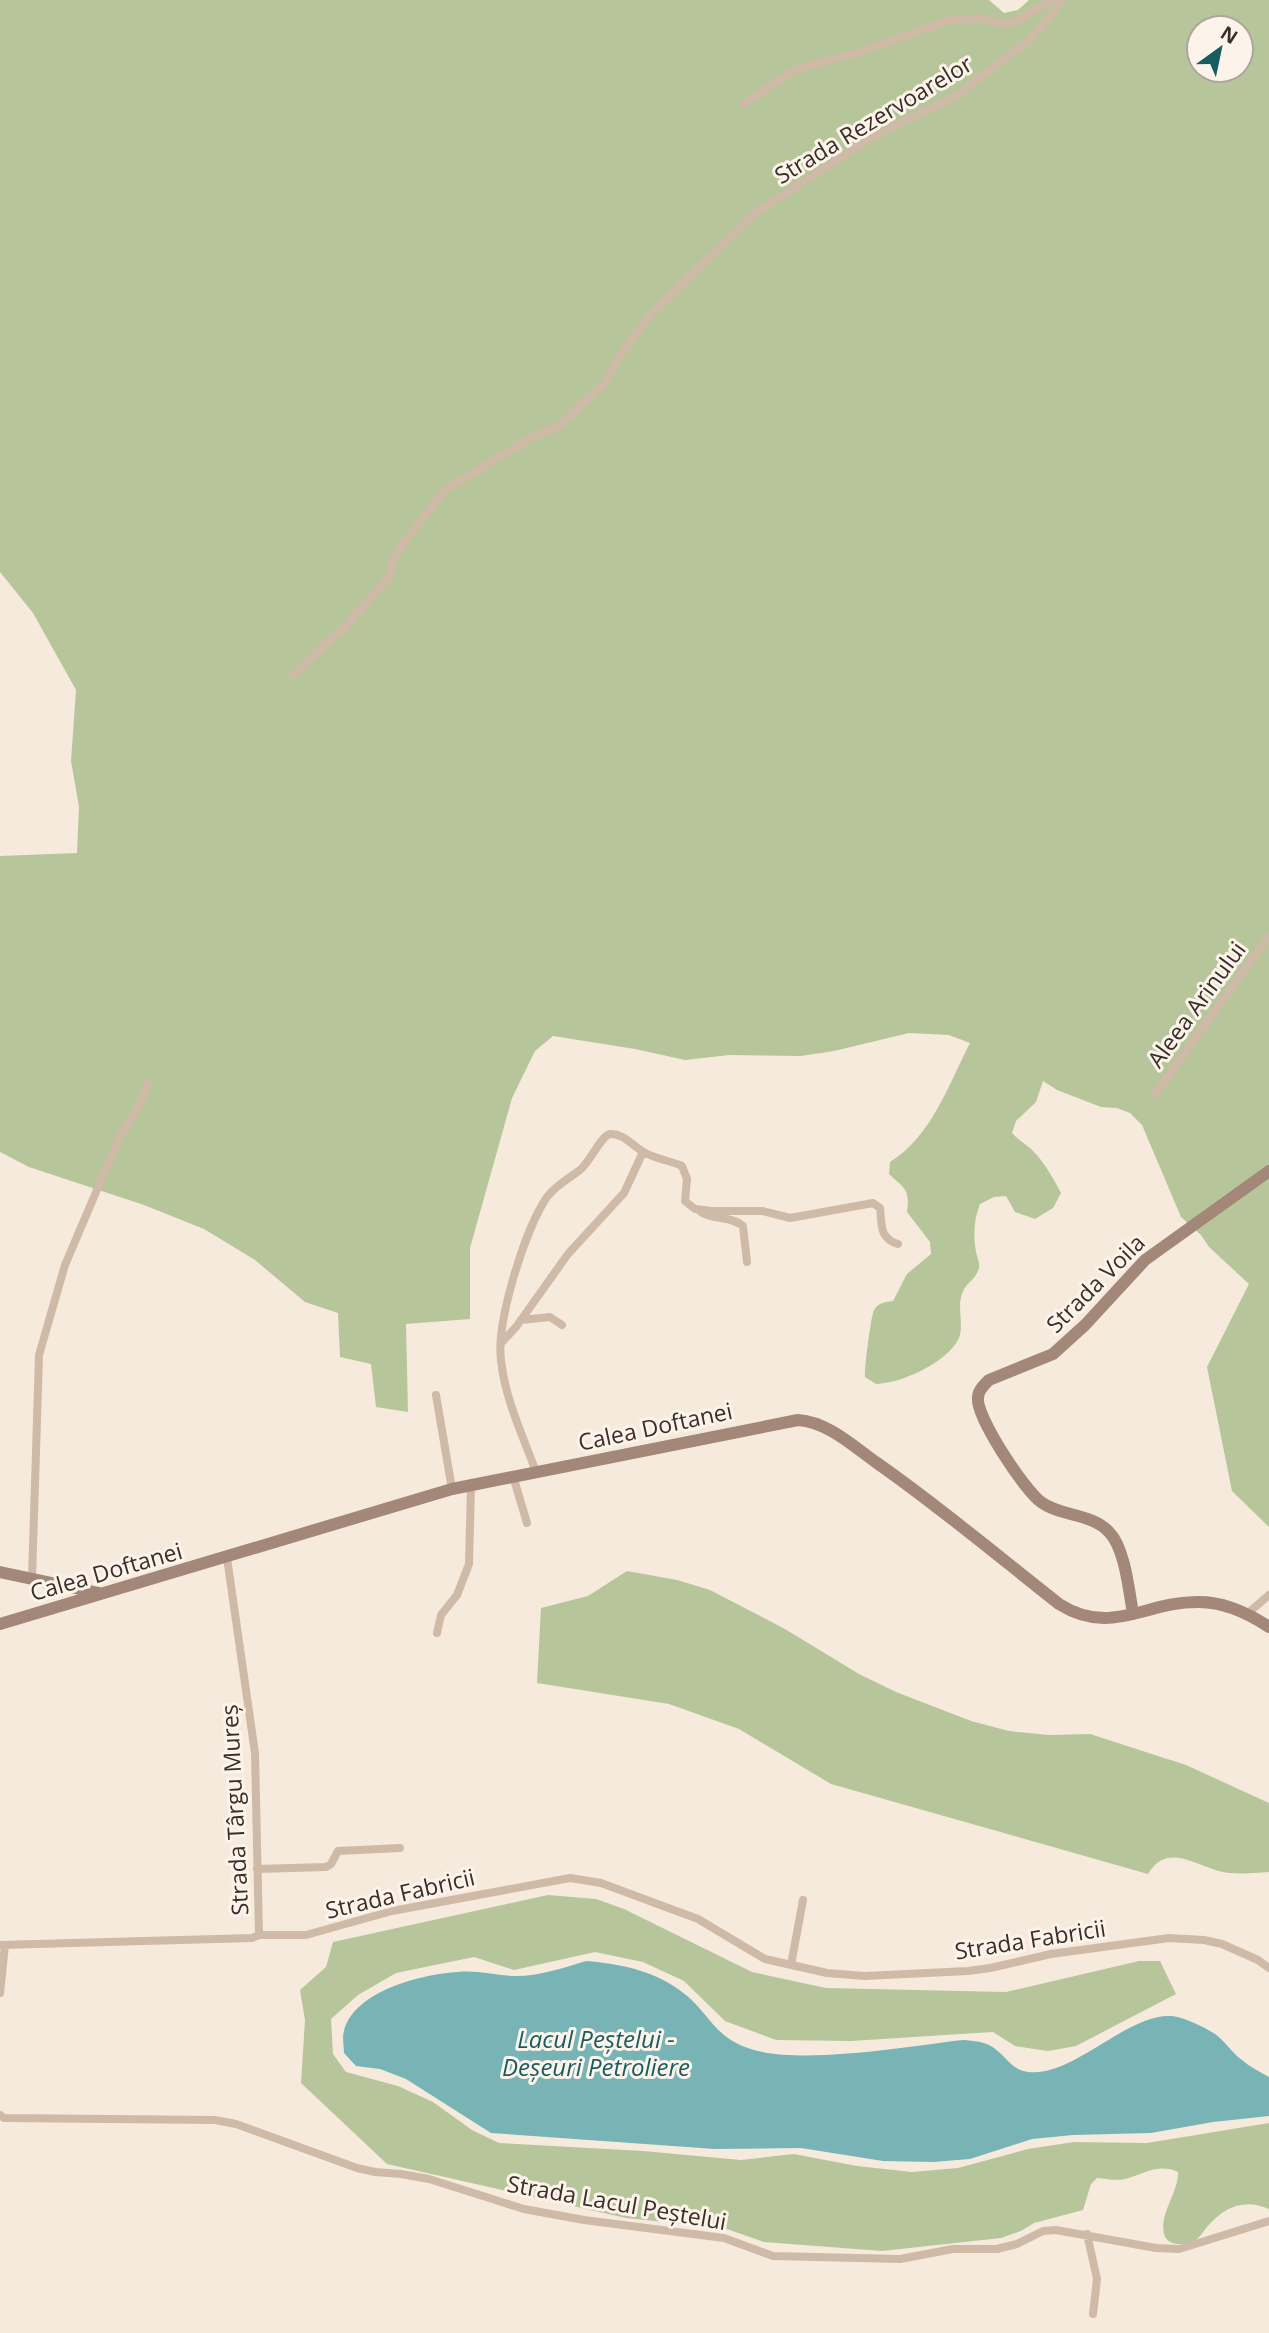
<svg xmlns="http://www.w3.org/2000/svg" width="1269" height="2333" font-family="'Open Sans',sans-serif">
  <rect width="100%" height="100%" fill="#f5eadc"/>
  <path fill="#b7c69a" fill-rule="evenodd" d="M 0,0 L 989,0 L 1004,13 L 1018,10 L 1029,0 L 1269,0 L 1269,1527 L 1232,1491 L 1207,1367 L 1249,1284 L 1209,1247 L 1201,1235 L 1181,1217 L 1142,1125 L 1130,1113 L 1117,1108 L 1101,1107 L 1057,1090 L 1043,1081 L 1036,1102 L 1016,1121 L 1012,1133 C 1019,1141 1028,1145 1035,1153 C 1046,1165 1053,1178 1061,1193 L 1053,1208 L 1035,1219 L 1015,1212 L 1006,1196 L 994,1197 L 980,1204 C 974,1219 973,1235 976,1252 C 977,1257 980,1263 979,1268 C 976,1280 965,1283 962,1294 C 957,1307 964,1325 959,1338 C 947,1363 902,1383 876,1384 L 865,1377 C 864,1370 871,1316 874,1310 C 878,1303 885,1302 893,1301 L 907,1274 L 931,1254 L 930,1242 L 907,1212 C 910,1189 905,1189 889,1174 L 890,1162 C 931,1137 949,1084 970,1043 L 949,1035 L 909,1033 L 834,1051 L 801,1056 L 729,1055 L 685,1060 L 635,1049 L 553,1036 L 535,1051 L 512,1098 L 470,1248 L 470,1319 L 406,1324 L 408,1412 L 376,1407 L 371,1364 L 340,1357 L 338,1313 L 305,1302 L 255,1260 L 204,1229 L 144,1205 L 29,1167 L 0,1152 L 0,856 L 77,853 L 79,807 L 71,761 L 76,690 L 33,613 L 0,572 ZM 1199,28 L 1241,28 L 1241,70 L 1199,70 Z
    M 627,1571 L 677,1580 L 710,1590 L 785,1629 L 859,1674 L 896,1692 L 971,1721 L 1009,1731 L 1049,1735 L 1090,1734 L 1186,1765 L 1269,1803 L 1269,1872 C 1256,1873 1242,1874 1229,1873 C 1200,1870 1169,1839 1148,1874 L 831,1784 L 739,1729 L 669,1704 L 537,1683 L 541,1608 L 588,1596 Z
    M 548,1895 L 596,1899 L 624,1909 L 752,1972 L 826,1988 L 1006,1992 L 1139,1961 L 1160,1961 L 1176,1994 L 1076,2046 L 1048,2051 L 1015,2046 L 993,2032 L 851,2041 L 776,2040 L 725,2021 L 684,1981 L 643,1962 L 595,1952 L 514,1970 L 474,1957 L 396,1973 L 358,1995 L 331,2019 L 333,2054 L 346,2072 L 398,2086 L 433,2102 L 472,2130 L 499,2143 L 643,2151 L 741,2160 L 794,2154 L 857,2166 L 912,2172 L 958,2168 L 1028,2149 L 1074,2142 L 1147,2143 L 1269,2123 L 1269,2209 C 1244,2198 1224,2207 1207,2227 C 1204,2230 1201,2236 1197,2239 C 1188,2245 1168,2248 1164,2234 C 1159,2213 1179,2192 1178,2172 C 1158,2163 1145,2174 1125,2179 C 1117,2181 1106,2179 1097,2178 L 1091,2184 L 1083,2210 L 1034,2223 L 1021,2231 L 1001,2238 L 882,2251 L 764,2242 L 724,2228 L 626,2218 L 387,2164 L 301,2083 L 305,2020 L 300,1990 L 326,1967 L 333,1942 Z"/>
  <path fill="#78b3b6" d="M 586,1961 C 622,1964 657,1971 686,1995 C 708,2013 714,2035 745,2047 C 794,2067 909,2046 963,2040 C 973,2041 985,2041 994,2048 C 1010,2060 1013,2074 1038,2072 C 1083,2069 1139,2004 1181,2018 C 1191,2021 1206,2028 1215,2034 C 1225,2041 1232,2053 1242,2060 C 1250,2067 1260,2072 1269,2077 L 1269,2116 L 1213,2122 L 1151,2133 L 1073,2135 L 1032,2139 L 970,2159 L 933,2162 L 883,2161 L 801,2148 L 715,2149 L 491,2133 L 406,2079 L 380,2069 L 356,2066 L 344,2053 C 344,2046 342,2037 344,2031 C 354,1991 422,1974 458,1972 C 476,1970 494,1975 512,1976 C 537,1977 563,1968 586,1961 Z"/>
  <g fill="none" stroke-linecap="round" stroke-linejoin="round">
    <path stroke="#cfb9a7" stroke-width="8" d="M 744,104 L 796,69 L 860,52 L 949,20 L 979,18 L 1001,23 L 1015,22 L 1051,0
      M 293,675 L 347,625 L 389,577 L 394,558 L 401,546 L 445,490 L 530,438 L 559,426 L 569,417 L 605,383 L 617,360 L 650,315 L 754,214 L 872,137 L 957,95 L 1027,42 L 1050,17 L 1061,0
      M 1155,1094 L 1269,936
      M 701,1212 C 714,1220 732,1216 743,1226 L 747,1262
      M 521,1320 L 550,1317 L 562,1325
      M 501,1343 L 516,1327 L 568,1254 L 624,1193 L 643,1152
      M 436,1395 L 452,1489
      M 536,1472 C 523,1436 505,1399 501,1360 C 496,1322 525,1229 547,1197 C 556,1185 568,1179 580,1170 C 590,1162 601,1136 610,1134 C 623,1133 632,1145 642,1151 C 654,1159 669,1160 682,1166 L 687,1179 L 685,1201 L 695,1209 L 712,1211 L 762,1211 L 790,1218 L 873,1203 L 880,1208 C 882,1225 879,1238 898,1244
      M 513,1476 L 527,1523
      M 227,1558 L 255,1753 L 259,1935
      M 32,1579 L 39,1355 L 65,1265 L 119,1138 L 141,1102 L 148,1083
      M 1247,1614 L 1269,1595
      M 437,1633 L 441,1615 L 457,1595 L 469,1564 L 471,1485
      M 257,1869 L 326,1867 L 331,1864 L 338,1851 L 400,1848
      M 0,1945 L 252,1938 L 259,1935 L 306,1935 L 392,1911 L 570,1878 L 601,1883 L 698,1919 L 765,1959 L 827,1973 L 865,1976 L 968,1971 L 990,1968 L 1051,1954 L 1169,1938 L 1204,1940 L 1222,1944 L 1258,1960 L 1269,1968
      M 791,1965 L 803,1900
      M 0,1993 L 5,1945
      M 0,2115 L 4,2118 L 215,2120 L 236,2124 L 357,2168 L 375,2172 L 401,2174 L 429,2179 L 524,2209 L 584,2220 L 724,2238 L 773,2256 L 900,2259 L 953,2249 L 997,2249 L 1017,2244 L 1043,2231 L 1056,2230 L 1156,2248 L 1179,2249 L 1269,2221
      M 1087,2234 L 1097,2279 L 1093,2314"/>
    <path stroke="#a38778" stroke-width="12" d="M 0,1572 L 99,1593
      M 1133,1614 C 1129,1591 1125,1548 1109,1532 C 1092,1513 1061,1517 1041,1502 C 1025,1491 976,1417 978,1398 C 978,1390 984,1385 989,1380 L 1053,1354 L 1085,1325 L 1145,1260 L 1269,1171
      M 0,1624 L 452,1489 L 798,1420 C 828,1422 853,1446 877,1463 C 940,1507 998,1556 1059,1604 C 1111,1637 1146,1601 1199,1602 C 1225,1602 1248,1613 1269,1627"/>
  </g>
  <g text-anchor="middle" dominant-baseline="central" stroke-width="6" stroke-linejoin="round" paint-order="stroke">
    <g font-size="23" fill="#3a2e28" stroke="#fcf4ea">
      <text transform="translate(873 119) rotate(-31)">Strada Rezervoarelor</text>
      <text transform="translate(1196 1004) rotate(-54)">Aleea Arinului</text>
      <text transform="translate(1095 1283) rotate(-45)">Strada Voila</text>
      <text transform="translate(655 1426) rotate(-12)">Calea Doftanei</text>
      <text transform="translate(106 1571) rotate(-16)">Calea Doftanei</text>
      <text transform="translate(234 1810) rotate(-93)">Strada Târgu Mureș</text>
      <text transform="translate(400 1893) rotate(-13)">Strada Fabricii</text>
      <text transform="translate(1030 1939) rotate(-9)">Strada Fabricii</text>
      <text transform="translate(617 2202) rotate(10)">Strada Lacul Peștelui</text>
    </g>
    <g font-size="24" font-style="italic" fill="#185c61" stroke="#fcf4ea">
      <text x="596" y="2038">Lacul Peștelui -<tspan x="596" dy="28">Deșeuri Petroliere</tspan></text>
    </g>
  </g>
  <g transform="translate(1220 49) rotate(33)"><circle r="33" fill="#fcf4ea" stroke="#aea59c" stroke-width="2"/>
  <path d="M0-5L12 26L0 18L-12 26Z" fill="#185c61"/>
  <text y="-10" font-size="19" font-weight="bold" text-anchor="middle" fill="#3a2e28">N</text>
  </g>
</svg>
